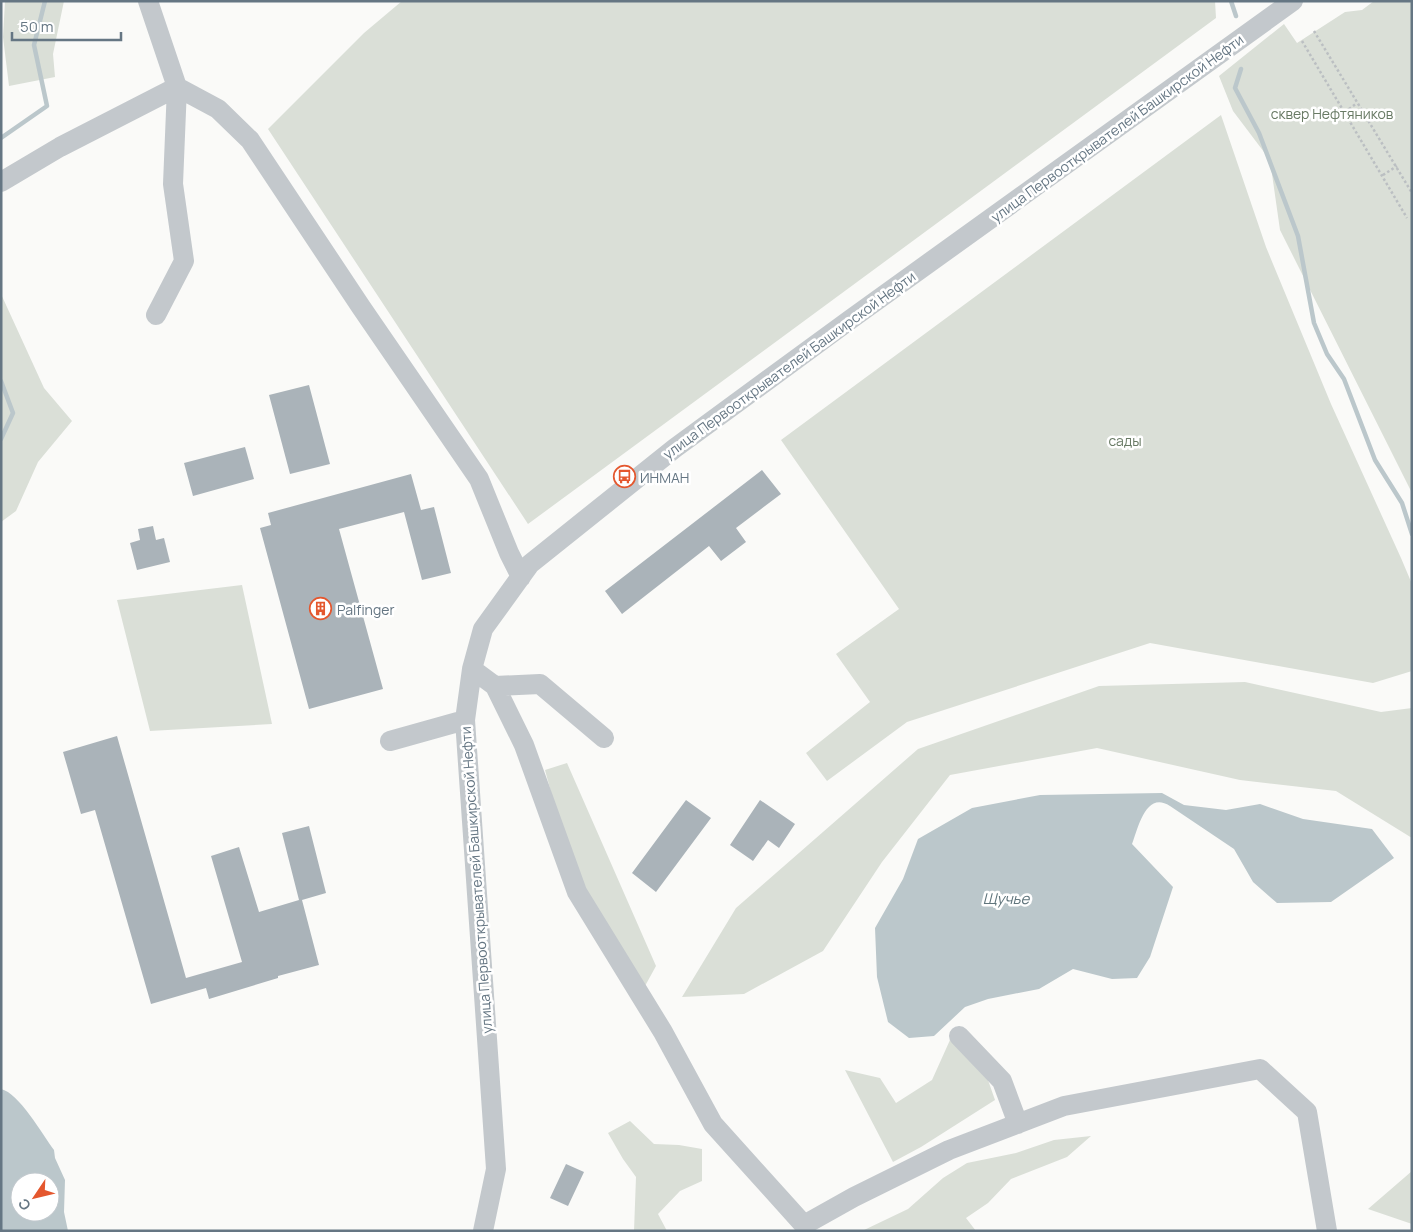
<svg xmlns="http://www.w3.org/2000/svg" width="1413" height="1232" font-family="Manrope,sans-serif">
  <rect width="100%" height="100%" fill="#fafaf8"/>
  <path fill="#dadfd7" d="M 5,1 L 64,1 L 53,54 L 55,77 L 9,86 L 3,37 Z
    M 402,1 L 1215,1 L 1216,18 L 528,524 L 268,129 L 364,33 Z
    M 1374,1 L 1412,1 L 1412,493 L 1280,230 L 1270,160 L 1233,111 L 1219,76 L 1284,24 L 1297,43 L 1345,12 L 1362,10 Z
    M 1221,115 L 1266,247 L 1331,404 L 1401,558 L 1412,584 L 1412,671 L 1373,683 L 1150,643 L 907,722 L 827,781 L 806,753 L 870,702 L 836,654 L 899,609 L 781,440 Z
    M 1,294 L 44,388 L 72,421 L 38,462 L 16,511 L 1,522 Z
    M 242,585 L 272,724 L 150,731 L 117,600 Z
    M 1245,682 L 1381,712 L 1412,708 L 1412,838 L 1336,791 L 1240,780 L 1097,748 L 950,775 L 882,862 L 823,951 L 744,994 L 682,997 L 736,908 L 918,749 L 1099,686 Z
    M 567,763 L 656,966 L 645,986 L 597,911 L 567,851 L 545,770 Z
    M 950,1040 L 988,1080 L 995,1100 L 921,1147 L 893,1162 L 845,1070 L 880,1078 L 896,1103 L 932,1080 Z
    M 630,1121 L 654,1144 L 679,1145 L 702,1149 L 702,1181 L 680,1191 L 658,1214 L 667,1231 L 634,1231 L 636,1177 L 623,1159 L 608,1133 Z
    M 1091,1136 L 1067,1157 L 1011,1179 L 988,1203 L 966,1218 L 976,1231 L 862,1231 L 908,1209 L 943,1178 L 967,1163 L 1016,1153 L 1054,1140 Z
    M 1412,1171 L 1412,1224 L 1368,1209 Z"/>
  <path fill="#bbc7cb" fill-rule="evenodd" d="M 1162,793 L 1184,805 L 1226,810 L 1260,804 L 1303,819 L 1372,829 L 1394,858 L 1331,902 L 1277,903 L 1253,882 L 1234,849 L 1170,806 C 1146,790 1138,828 1132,844 L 1173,887 L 1150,957 L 1137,978 L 1112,979 L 1073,969 L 1039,989 L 988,999 L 965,1007 L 934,1036 L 909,1038 L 888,1022 L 877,977 L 875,928 L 903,879 L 918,839 L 972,808 L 1040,795 Z
    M 1,1089 C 19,1093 42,1134 54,1150 L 55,1158 L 65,1180 L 64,1212 L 68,1231 L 1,1231 ZM 20,1182 L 50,1182 L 50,1212 L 20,1212 Z"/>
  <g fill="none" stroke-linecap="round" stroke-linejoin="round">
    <path stroke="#bbc7cb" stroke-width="4.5" d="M 1231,1 L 1236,16
      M 1241,69 L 1235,88 L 1259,133 L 1298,236 L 1314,323 L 1327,354 L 1344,379 L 1375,460 L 1402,503 L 1412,534
      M 1,138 L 47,106 L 34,45 L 45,1
      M 1,381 L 13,413 L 1,439"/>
  </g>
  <path fill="#aab3b9" d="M 309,385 L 330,464 L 290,474 L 269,395 Z
    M 245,447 L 254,479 L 193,496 L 184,463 Z
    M 762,470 L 781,494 L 736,528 L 746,542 L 721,561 L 709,546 L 622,614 L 605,591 Z
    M 411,474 L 421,510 L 434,507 L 451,573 L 422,580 L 404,512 L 339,529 L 383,689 L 309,709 L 260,528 L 271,525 L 268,513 Z
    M 153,526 L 156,540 L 164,538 L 170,562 L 137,570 L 130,543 L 140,540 L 138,529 Z
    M 117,736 L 186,978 L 242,962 L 211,856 L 239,847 L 259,912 L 299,900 L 282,833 L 309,826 L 326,893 L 302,900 L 319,965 L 278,976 L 278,978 L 209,999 L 206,988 L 151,1004 L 95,810 L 81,814 L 63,752 Z
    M 686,800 L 711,818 L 656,892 L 632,873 Z
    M 760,800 L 795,824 L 779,848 L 768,840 L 753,861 L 730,845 Z
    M 566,1164 L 584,1172 L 568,1206 L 550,1198 Z"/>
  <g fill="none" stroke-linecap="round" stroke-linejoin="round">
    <path stroke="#bbbfc2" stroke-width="2.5" stroke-dasharray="2.5 2.5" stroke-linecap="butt" d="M 1314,31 L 1412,193
      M 1302,41 L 1407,218
      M 1345,112 L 1357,103
      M 1383,175 L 1397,166"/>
    <path stroke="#c3c8cc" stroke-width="20" d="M 148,1 L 177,87 L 173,184 L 184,261 L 156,315
      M 1,182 L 60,147 L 177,87 L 218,109 L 250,140 L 361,307 L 479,479 L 509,553 L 521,577
      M 472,669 L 495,686 L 524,745 L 577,892 L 663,1032 L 713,1124 L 804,1225 L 854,1197 L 949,1150 L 1064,1106 L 1260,1069 L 1307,1112 L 1327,1231
      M 495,686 L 540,684 L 604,738
      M 390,741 L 465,720
      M 959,1036 L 1002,1081 L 1018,1124
      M 483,1231 L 496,1169 L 465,720 L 472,669 L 483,629 L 530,564 L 675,448 L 851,319 L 1293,1"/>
  </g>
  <defs>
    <symbol id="bus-ring" viewBox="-11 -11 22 22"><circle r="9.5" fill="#fff" stroke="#e4572e" stroke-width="1.5"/><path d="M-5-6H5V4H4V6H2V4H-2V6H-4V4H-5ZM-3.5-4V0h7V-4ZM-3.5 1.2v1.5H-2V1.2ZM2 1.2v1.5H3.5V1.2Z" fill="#e4572e"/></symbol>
    <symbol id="building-ring" viewBox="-11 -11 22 22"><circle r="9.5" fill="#fff" stroke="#e4572e" stroke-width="1.5"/><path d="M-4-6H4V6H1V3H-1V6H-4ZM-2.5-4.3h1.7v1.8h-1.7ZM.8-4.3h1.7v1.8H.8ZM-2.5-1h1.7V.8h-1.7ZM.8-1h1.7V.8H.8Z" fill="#e4572e"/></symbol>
  </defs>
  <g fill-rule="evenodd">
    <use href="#bus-ring" x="612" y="464" width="25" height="25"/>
    <use href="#building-ring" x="308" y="596" width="25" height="25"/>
  </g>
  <g text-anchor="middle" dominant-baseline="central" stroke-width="5" stroke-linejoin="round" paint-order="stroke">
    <g font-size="14" fill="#687a64" stroke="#fff">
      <text x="1332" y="113">сквер Нефтяников</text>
      <text x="1125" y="440">сады</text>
    </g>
    <g font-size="14" fill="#657683" stroke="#fff">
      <text transform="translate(1117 128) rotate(-36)">улица Первооткрывателей Башкирской Нефти</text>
      <text transform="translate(789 365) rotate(-36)">улица Первооткрывателей Башкирской Нефти</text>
      <text transform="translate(476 880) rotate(-94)">улица Первооткрывателей Башкирской Нефти</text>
    </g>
    <g font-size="14" fill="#657683" stroke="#fff" text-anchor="start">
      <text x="640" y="477">ИНМАН</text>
      <text x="337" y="609">Palfinger</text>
    </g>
    <g font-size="15" font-style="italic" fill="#60757c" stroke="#fff">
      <text x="1006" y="898">Щучье</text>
    </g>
  </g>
  <rect width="1413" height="1232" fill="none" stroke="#657683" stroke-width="5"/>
  <g transform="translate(35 1197) rotate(235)"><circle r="24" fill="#ffffff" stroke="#c1c8cd"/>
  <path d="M0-4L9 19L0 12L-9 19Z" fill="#e4572e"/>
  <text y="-8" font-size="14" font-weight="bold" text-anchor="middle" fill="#657683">С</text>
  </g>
  <path d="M12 32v8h109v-8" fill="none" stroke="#657683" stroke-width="2.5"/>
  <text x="20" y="32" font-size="15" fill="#657683" stroke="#ffffff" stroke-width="4" paint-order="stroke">50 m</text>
</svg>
